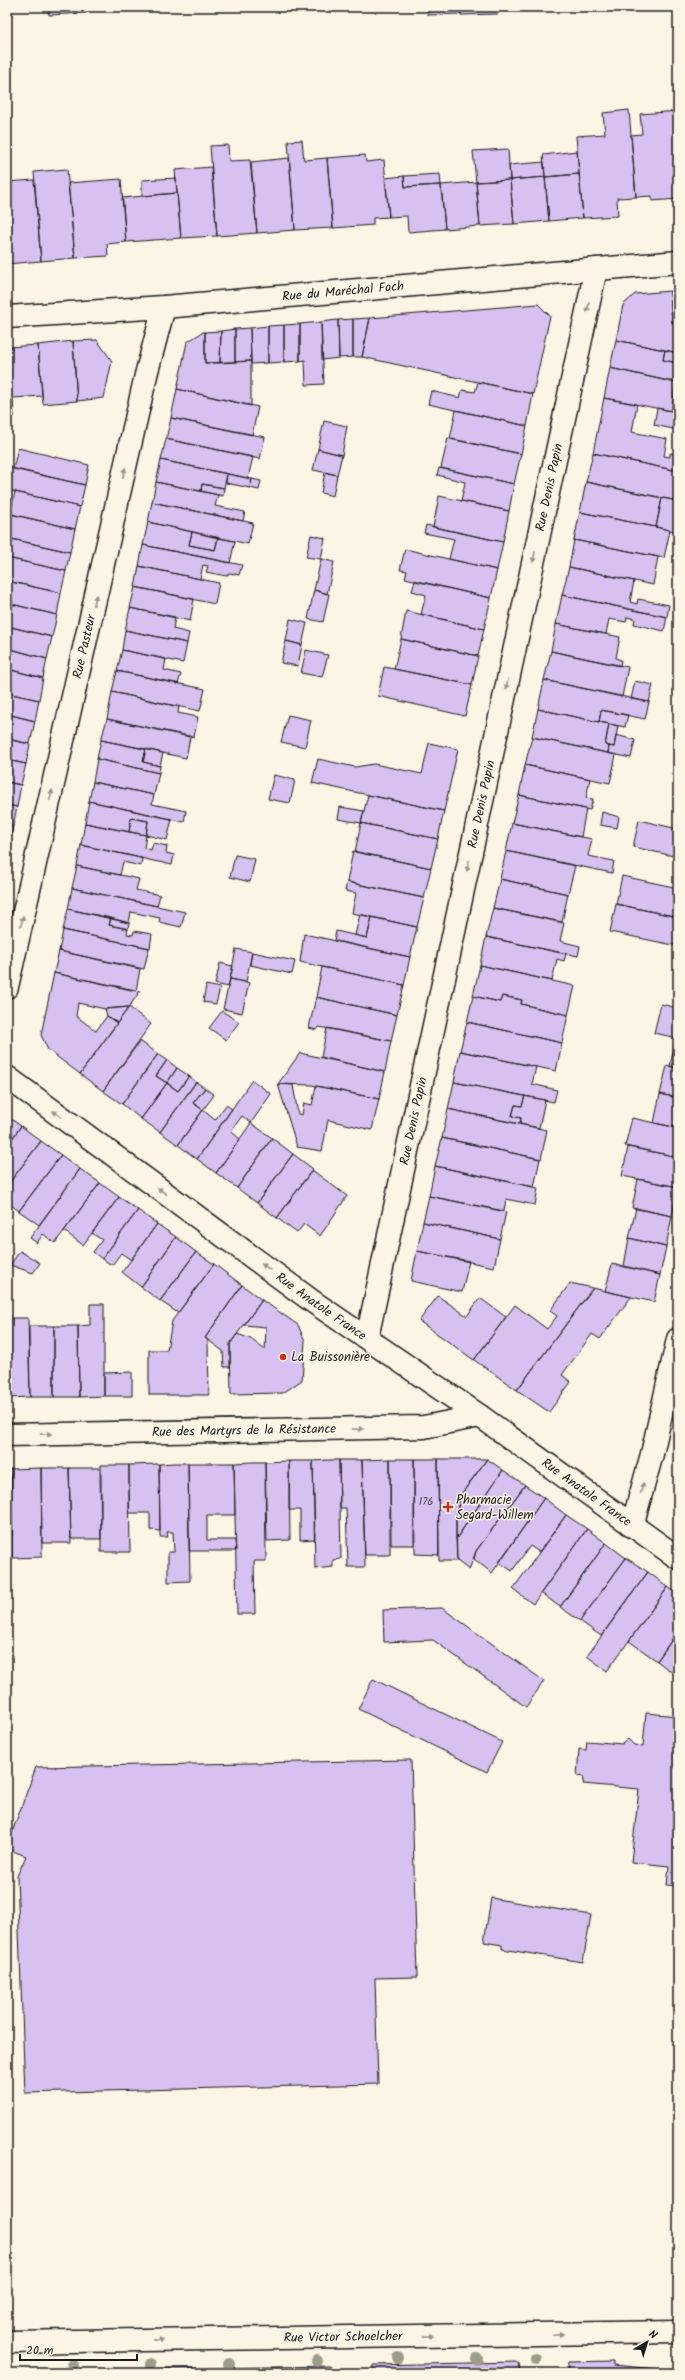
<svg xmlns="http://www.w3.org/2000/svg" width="685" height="2380" font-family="Kalam,sans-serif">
  <rect width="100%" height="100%" fill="#fcf5e5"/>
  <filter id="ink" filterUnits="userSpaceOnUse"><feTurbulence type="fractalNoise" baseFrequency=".025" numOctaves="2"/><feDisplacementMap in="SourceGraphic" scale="8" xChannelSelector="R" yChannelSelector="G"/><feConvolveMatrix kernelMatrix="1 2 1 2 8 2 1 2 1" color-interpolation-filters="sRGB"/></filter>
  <g filter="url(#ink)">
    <path fill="#d7c1f1" stroke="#1c1c1c" d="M 7,7 L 10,7 L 12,16 L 7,16 Z
      M 47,7 L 84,7 L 86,13 L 49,15 Z
      M 427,7 L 460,7 L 461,14 L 428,15 Z
      M 460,7 L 498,7 L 498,14 L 461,15 Z
      M 675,7 L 678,7 L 678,17 L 676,17 Z
      M 629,110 L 636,197 L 617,198 L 618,216 L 583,218 L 576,136 L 605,134 L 603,113 Z
      M 678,111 L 678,199 L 652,201 L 652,196 L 636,197 L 631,135 L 642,134 L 640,114 Z
      M 302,140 L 304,160 L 327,158 L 333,228 L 295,230 L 288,141 Z
      M 228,145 L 229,161 L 250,160 L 257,233 L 217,236 L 210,146 Z
      M 508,149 L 510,180 L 476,182 L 473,151 Z
      M 577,151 L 579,174 L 545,177 L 543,155 Z
      M 365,155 L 366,162 L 384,160 L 389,217 L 373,218 L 373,225 L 333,228 L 327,158 Z
      M 289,158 L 295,230 L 257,233 L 251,162 Z
      M 544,162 L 545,177 L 510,180 L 509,165 Z
      M 211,167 L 217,236 L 181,238 L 175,170 Z
      M 67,169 L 75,258 L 41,261 L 34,172 Z
      M 440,174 L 441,185 L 405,187 L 404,176 Z
      M 579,174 L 583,218 L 549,221 L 545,177 Z
      M 404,176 L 405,187 L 441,185 L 445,229 L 408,232 L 407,216 L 389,217 L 385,178 Z
      M 545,177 L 549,221 L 514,224 L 510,180 Z
      M 176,178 L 177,193 L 142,196 L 142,180 Z
      M 121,179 L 126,242 L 107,244 L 108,256 L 75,258 L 68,183 Z
      M 34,180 L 41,261 L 7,264 L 7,182 Z
      M 510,180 L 514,224 L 480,226 L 476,182 Z
      M 476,182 L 480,226 L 445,229 L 441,185 Z
      M 177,193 L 181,238 L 126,242 L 122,198 Z
      M 678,290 L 678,322 L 672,323 L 670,291 Z
      M 670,291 L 672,323 L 678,322 L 678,353 L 616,340 L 623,305 L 635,294 Z
      M 538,304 L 550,316 L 533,394 L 362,357 L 370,318 Z
      M 370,318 L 362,357 L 353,357 L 353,319 Z
      M 353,319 L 353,357 L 339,358 L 338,320 Z
      M 338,320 L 339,358 L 322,360 L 321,322 Z
      M 321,322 L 324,384 L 306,385 L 305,360 L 300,361 L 300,324 Z
      M 300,324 L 300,361 L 284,362 L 284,325 Z
      M 284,325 L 284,362 L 268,363 L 268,326 Z
      M 268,326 L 268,363 L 251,364 L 250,328 Z
      M 250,328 L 251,361 L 235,362 L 235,329 Z
      M 235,329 L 235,362 L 220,363 L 221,331 Z
      M 221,331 L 220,363 L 205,363 L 205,332 Z
      M 203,332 L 205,332 L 205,363 L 251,361 L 251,406 L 177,389 L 187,342 Z
      M 97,340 L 112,361 L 104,398 L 77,401 L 73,341 Z
      M 616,340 L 665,350 L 663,360 L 678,363 L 678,383 L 610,368 Z
      M 73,341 L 77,401 L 43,404 L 38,345 Z
      M 38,345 L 42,396 L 13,398 L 14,417 L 7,417 L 7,347 Z
      M 665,350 L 678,353 L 678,363 L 663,360 Z
      M 610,368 L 676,383 L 671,411 L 604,398 Z
      M 478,382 L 533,394 L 527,426 L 428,404 L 431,391 L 460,398 L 462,390 L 475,392 Z
      M 177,389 L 258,407 L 252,435 L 171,418 Z
      M 604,398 L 637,404 L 632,432 L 667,439 L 664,456 L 670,457 L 670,453 L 678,455 L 678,471 L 593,453 Z
      M 657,408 L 678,412 L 678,430 L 654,425 Z
      M 456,410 L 527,426 L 521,454 L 450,439 Z
      M 171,418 L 265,437 L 260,459 L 166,439 Z
      M 324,421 L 347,426 L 342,455 L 318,449 Z
      M 448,438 L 521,454 L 514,484 L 441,468 Z
      M 166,439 L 253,457 L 248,478 L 161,460 Z
      M 18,448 L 89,465 L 85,485 L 13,469 Z
      M 318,449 L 342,455 L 337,475 L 313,470 Z
      M 593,453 L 678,471 L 678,501 L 586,482 Z
      M 161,460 L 227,474 L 224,488 L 202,484 L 201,491 L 156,482 Z
      M 7,467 L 85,485 L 80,507 L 7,490 Z
      M 439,468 L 514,484 L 509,511 L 461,501 L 465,482 L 437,475 Z
      M 325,472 L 337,475 L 333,496 L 321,493 Z
      M 227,474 L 252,479 L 250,488 L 226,483 Z
      M 252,479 L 261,481 L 259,490 L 250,488 Z
      M 156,482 L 218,495 L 215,506 L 245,512 L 243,521 L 152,502 Z
      M 586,482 L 662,498 L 656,527 L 580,512 Z
      M 202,484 L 224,488 L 223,496 L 201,491 Z
      M 15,492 L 80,507 L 75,529 L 10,514 Z
      M 439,496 L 509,511 L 503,542 L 433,527 Z
      M 662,498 L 678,501 L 678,532 L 656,527 Z
      M 152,502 L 253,523 L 248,544 L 148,522 Z
      M 580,512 L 670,530 L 664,558 L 574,540 Z
      M 7,513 L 75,529 L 70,552 L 7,538 Z
      M 148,522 L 192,532 L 189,545 L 215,550 L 218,538 L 235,541 L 230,563 L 143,545 Z
      M 426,525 L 503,542 L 497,570 L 449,559 L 454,539 L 424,533 Z
      M 192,532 L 218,538 L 215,550 L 189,545 Z
      M 311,535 L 325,538 L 321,559 L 306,557 Z
      M 7,538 L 70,552 L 66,571 L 7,558 Z
      M 574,540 L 658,557 L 653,585 L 569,567 Z
      M 143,545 L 242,565 L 239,575 L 230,573 L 226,576 L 206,572 L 208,566 L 203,565 L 200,579 L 139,566 Z
      M 405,549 L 497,570 L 491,598 L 405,578 L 407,571 L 400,570 Z
      M 7,558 L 66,571 L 61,593 L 7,581 Z
      M 321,559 L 334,562 L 327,594 L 314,590 Z
      M 139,566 L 219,583 L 215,604 L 135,587 Z
      M 569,567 L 634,581 L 630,602 L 637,604 L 638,599 L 669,605 L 667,617 L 562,595 Z
      M 7,581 L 61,593 L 57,615 L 7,603 Z
      M 415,581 L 491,598 L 484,629 L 421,614 L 426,595 L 412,591 Z
      M 135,587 L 194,599 L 190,621 L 130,608 Z
      M 314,590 L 329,594 L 323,622 L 308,619 Z
      M 562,595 L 667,617 L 664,631 L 634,624 L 635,619 L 627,617 L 626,622 L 609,619 L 606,634 L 556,624 Z
      M 7,603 L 57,615 L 52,637 L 7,626 Z
      M 130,608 L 175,617 L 173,629 L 189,633 L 187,643 L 125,630 Z
      M 406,611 L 484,629 L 478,656 L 401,639 Z
      M 290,619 L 307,623 L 302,645 L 286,641 Z
      M 556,624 L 620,637 L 616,658 L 621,660 L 620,666 L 551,651 Z
      M 7,626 L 52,637 L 47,659 L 7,648 Z
      M 125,630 L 187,643 L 183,663 L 122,650 Z
      M 401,639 L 478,656 L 472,685 L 394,669 Z
      M 286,641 L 302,645 L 298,666 L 281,663 Z
      M 7,648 L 47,659 L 43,678 L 7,669 Z
      M 122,650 L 166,659 L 164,670 L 181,674 L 178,684 L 117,671 Z
      M 306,650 L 328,655 L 322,677 L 301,673 Z
      M 551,651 L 628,667 L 622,697 L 544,680 Z
      M 384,667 L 472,685 L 465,716 L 378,696 Z
      M 7,669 L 43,678 L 39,700 L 7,693 Z
      M 117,671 L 205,689 L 200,711 L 112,692 Z
      M 544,680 L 649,702 L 645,719 L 601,710 L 599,722 L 538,709 Z
      M 635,681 L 653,685 L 649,702 L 631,699 Z
      M 112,692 L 179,707 L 178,713 L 198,717 L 194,737 L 107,719 Z
      M 7,693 L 39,700 L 35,721 L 7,714 Z
      M 538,709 L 609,724 L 605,745 L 609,746 L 608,753 L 532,737 Z
      M 601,710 L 628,715 L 625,727 L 599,722 Z
      M 7,714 L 35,721 L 30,744 L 7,739 Z
      M 288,715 L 311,720 L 305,747 L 281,742 Z
      M 107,719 L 190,737 L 186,758 L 101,740 Z
      M 609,724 L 618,726 L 614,747 L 605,745 Z
      M 616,735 L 635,740 L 631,758 L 608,753 L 609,746 L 614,747 Z
      M 532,737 L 616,755 L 610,783 L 525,765 Z
      M 7,739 L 30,744 L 26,764 L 7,760 Z
      M 101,740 L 146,749 L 143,762 L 160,766 L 159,773 L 97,759 Z
      M 429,743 L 458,749 L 444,811 L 312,783 L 318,759 L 355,767 L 374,764 L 422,774 Z
      M 146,749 L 163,753 L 160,766 L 143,762 Z
      M 97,759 L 159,773 L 154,795 L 93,782 Z
      M 7,760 L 26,764 L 21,785 L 7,782 Z
      M 525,765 L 590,779 L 586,798 L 593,799 L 590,810 L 519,795 Z
      M 274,775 L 295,780 L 290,803 L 268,799 Z
      M 7,782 L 21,785 L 17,807 L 7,805 Z
      M 93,782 L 154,795 L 152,804 L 186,811 L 184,822 L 89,801 Z
      M 368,795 L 444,811 L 438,839 L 361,823 Z
      M 519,795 L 586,809 L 581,837 L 512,823 Z
      M 89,801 L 172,819 L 167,840 L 146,835 L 148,821 L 131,818 L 129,832 L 85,823 Z
      M 7,805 L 17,807 L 13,826 L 7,825 Z
      M 340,807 L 364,811 L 361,823 L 338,819 Z
      M 602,812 L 619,817 L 617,828 L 600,825 Z
      M 131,818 L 148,821 L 146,835 L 129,832 Z
      M 639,820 L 678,829 L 678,857 L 633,847 Z
      M 85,823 L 146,835 L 144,848 L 151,850 L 153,843 L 167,846 L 166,853 L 174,855 L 172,865 L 81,845 Z
      M 361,823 L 438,839 L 431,868 L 355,852 Z
      M 512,823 L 592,839 L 588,856 L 614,861 L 612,873 L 506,851 Z
      M 7,825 L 13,826 L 8,850 L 7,849 Z
      M 81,845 L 142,858 L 141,866 L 123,862 L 120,875 L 77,866 Z
      M 353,851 L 431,868 L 424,898 L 347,882 Z
      M 506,851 L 575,866 L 568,894 L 500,879 Z
      M 235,855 L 255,859 L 250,882 L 230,877 Z
      M 77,866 L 139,879 L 136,890 L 160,895 L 157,906 L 72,888 Z
      M 622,876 L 678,888 L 678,917 L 616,904 Z
      M 500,879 L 568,894 L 562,922 L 493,908 Z
      M 347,882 L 424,898 L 417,927 L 352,913 L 356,893 L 345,891 Z
      M 72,888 L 185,912 L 181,927 L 159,922 L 160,918 L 131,912 L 129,923 L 68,909 Z
      M 616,904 L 678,917 L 678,946 L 610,932 Z
      M 493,908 L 564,923 L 560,941 L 580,946 L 578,956 L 486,937 Z
      M 68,909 L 111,918 L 109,925 L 128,929 L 127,934 L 133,935 L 134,931 L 152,934 L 150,948 L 63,930 Z
      M 360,914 L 372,917 L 367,938 L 355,935 Z
      M 372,917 L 417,927 L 410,957 L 334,941 L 336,931 L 367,938 Z
      M 111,918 L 129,923 L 128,929 L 109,925 Z
      M 63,930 L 149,948 L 144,969 L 59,951 Z
      M 304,934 L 410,957 L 404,985 L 300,962 Z
      M 486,937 L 566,954 L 564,961 L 557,959 L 552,981 L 480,965 Z
      M 236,949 L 252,952 L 246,982 L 230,979 Z
      M 59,951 L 140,969 L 136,991 L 54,973 Z
      M 252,952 L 295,961 L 292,974 L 250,965 Z
      M 220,963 L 233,966 L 228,987 L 215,984 Z
      M 480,965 L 575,986 L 568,1015 L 521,1004 L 522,1000 L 502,996 L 500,1002 L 473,996 Z
      M 322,967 L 404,985 L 397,1015 L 316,997 Z
      M 54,973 L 140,991 L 129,1007 L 105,1009 L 78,1003 L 76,1016 L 96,1031 L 107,1016 L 117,1023 L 80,1074 L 48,1050 L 41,1035 Z
      M 230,979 L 249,983 L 242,1013 L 223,1009 Z
      M 206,985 L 220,988 L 216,1004 L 203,1002 Z
      M 473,996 L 500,1002 L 502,996 L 522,1000 L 521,1004 L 568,1015 L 562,1043 L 467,1022 Z
      M 316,997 L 397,1015 L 391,1041 L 319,1027 L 317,1030 L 309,1028 Z
      M 661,1004 L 678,1008 L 678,1038 L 654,1033 Z
      M 129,1007 L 151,1024 L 103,1091 L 80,1074 Z
      M 129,1007 L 117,1023 L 107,1016 L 105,1009 Z
      M 222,1011 L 239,1022 L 226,1040 L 209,1028 Z
      M 467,1022 L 562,1043 L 556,1071 L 460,1051 Z
      M 327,1028 L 391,1041 L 385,1072 L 321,1057 Z
      M 676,1037 L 678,1038 L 678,1068 L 670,1066 Z
      M 140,1041 L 158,1054 L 122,1104 L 103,1091 Z
      M 460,1051 L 536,1067 L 532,1084 L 557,1090 L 554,1102 L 454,1082 Z
      M 300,1053 L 385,1072 L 379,1099 L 312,1085 L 278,1084 Z
      M 158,1054 L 167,1060 L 156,1076 L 167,1083 L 141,1119 L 122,1104 Z
      M 167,1060 L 177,1068 L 167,1083 L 156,1076 Z
      M 667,1066 L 678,1068 L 678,1098 L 660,1094 Z
      M 177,1068 L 189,1076 L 178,1091 L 167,1083 Z
      M 189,1076 L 196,1082 L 160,1132 L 141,1119 L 167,1083 L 178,1091 Z
      M 252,1080 L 271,1094 L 251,1123 L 242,1116 L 231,1131 L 240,1139 L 216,1173 L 197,1159 Z
      M 196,1082 L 205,1088 L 193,1103 L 203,1110 L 178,1145 L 160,1132 Z
      M 454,1082 L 525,1096 L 522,1106 L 515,1105 L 512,1116 L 521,1118 L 520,1124 L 448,1109 Z
      M 278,1084 L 293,1085 L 298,1114 L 302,1115 L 304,1103 L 312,1105 L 316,1086 L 379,1099 L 372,1130 L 328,1120 L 322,1151 L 297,1147 Z
      M 205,1088 L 214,1095 L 203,1110 L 193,1103 Z
      M 660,1094 L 678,1098 L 678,1128 L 654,1123 Z
      M 525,1096 L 545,1100 L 539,1128 L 520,1124 L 521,1118 L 512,1116 L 515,1105 L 522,1106 Z
      M 226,1105 L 232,1109 L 197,1159 L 178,1145 L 203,1110 L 215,1120 Z
      M 448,1109 L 547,1130 L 541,1159 L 442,1138 Z
      M 7,1116 L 21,1126 L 7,1146 Z
      M 632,1118 L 678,1128 L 678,1157 L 625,1146 Z
      M 251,1123 L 272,1138 L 237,1188 L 216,1173 Z
      M 21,1126 L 41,1141 L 7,1186 L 7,1146 Z
      M 272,1138 L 293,1154 L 257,1203 L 237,1188 Z
      M 442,1138 L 540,1159 L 534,1187 L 435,1166 Z
      M 41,1141 L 61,1155 L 19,1211 L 7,1202 L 7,1186 Z
      M 628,1147 L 678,1157 L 678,1187 L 622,1176 Z
      M 293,1154 L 313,1169 L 277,1218 L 257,1203 Z
      M 61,1155 L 80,1169 L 39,1225 L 19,1211 Z
      M 435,1166 L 538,1188 L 535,1205 L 506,1199 L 504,1211 L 429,1196 Z
      M 80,1169 L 100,1183 L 55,1243 L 43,1234 L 37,1243 L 30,1238 Z
      M 312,1170 L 347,1196 L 320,1236 L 304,1224 L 297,1233 L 277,1218 Z
      M 638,1179 L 678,1187 L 672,1216 L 632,1208 Z
      M 100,1183 L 119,1197 L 83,1245 L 64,1231 Z
      M 429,1196 L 506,1212 L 500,1239 L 423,1222 Z
      M 119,1197 L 138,1210 L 102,1259 L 93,1252 L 102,1240 L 92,1233 Z
      M 636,1208 L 672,1216 L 666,1247 L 629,1238 Z
      M 138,1210 L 157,1224 L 131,1260 L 121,1253 L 112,1265 L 102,1259 Z
      M 423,1222 L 500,1239 L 494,1267 L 417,1251 Z
      M 157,1224 L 176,1237 L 141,1287 L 122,1272 Z
      M 176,1237 L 196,1252 L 160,1301 L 141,1287 Z
      M 629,1238 L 666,1247 L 660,1275 L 624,1266 Z
      M 20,1251 L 40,1263 L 33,1273 L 10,1265 Z
      M 417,1251 L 469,1261 L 462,1292 L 411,1281 Z
      M 196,1252 L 214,1264 L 178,1313 L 160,1301 Z
      M 214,1264 L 242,1285 L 205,1338 L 208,1340 L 209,1395 L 149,1395 L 149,1350 L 167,1350 L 172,1321 Z
      M 612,1264 L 660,1275 L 654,1302 L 605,1291 Z
      M 570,1283 L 593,1288 L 517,1390 L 474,1360 L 515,1305 L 547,1329 L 557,1316 L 550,1311 Z
      M 242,1285 L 262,1300 L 230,1344 L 230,1367 L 224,1367 L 223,1351 L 205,1338 Z
      M 593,1288 L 631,1297 L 600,1339 L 592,1334 L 562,1375 L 571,1382 L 549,1412 L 517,1390 Z
      M 438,1296 L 467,1316 L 480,1298 L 506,1317 L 474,1360 L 419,1321 Z
      M 262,1300 L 298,1325 L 305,1341 L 302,1380 L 283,1393 L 231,1394 L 230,1344 L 237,1334 L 251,1339 L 265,1350 L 266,1327 L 244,1325 Z
      M 90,1304 L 104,1304 L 104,1396 L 79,1397 L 78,1326 L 90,1325 Z
      M 7,1318 L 28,1318 L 30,1397 L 7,1398 Z
      M 29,1326 L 54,1326 L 54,1397 L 30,1397 Z
      M 54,1326 L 78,1326 L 79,1397 L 54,1397 Z
      M 132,1372 L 132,1396 L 104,1396 L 104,1373 Z
      M 390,1459 L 390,1555 L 365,1555 L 362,1460 Z
      M 390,1459 L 414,1459 L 414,1545 L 391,1545 Z
      M 414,1459 L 438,1459 L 439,1555 L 415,1554 Z
      M 438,1459 L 487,1459 L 460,1496 L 456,1518 L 457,1561 L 439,1561 Z
      M 487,1459 L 503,1470 L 456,1539 L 456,1518 L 460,1496 Z
      M 328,1460 L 339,1460 L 341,1559 L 333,1560 L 333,1567 L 315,1569 L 313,1461 Z
      M 339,1460 L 362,1460 L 365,1567 L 348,1567 L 346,1508 L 340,1508 Z
      M 289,1461 L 290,1540 L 267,1541 L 265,1462 Z
      M 289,1461 L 313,1461 L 315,1539 L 300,1540 L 300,1510 L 289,1510 Z
      M 252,1462 L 265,1462 L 266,1561 L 254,1561 L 255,1614 L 237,1614 L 234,1463 Z
      M 174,1463 L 188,1463 L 190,1581 L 168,1582 L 168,1552 L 174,1552 L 173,1532 L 167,1532 L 168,1537 L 160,1537 L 159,1464 Z
      M 188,1463 L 234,1463 L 235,1515 L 207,1515 L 207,1540 L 235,1540 L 236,1551 L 189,1551 Z
      M 159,1464 L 160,1531 L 150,1530 L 150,1513 L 129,1513 L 129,1465 Z
      M 101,1465 L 129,1465 L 130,1552 L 101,1552 Z
      M 41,1468 L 42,1557 L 12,1558 L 11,1469 Z
      M 41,1468 L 69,1468 L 71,1543 L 42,1543 Z
      M 69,1468 L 100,1468 L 101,1539 L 71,1539 Z
      M 7,1469 L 11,1469 L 12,1535 L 7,1535 Z
      M 503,1470 L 525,1485 L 476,1551 L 469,1570 L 457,1561 L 456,1539 Z
      M 525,1485 L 544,1498 L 492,1573 L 474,1559 L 476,1551 Z
      M 544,1498 L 566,1515 L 539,1552 L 530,1546 L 512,1571 L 499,1562 Z
      M 566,1515 L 587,1529 L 533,1604 L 513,1589 Z
      M 587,1529 L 606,1543 L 560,1607 L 541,1593 Z
      M 606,1543 L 626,1558 L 580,1621 L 560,1607 Z
      M 626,1558 L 648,1572 L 601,1636 L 580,1621 Z
      M 648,1572 L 668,1587 L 607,1671 L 587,1656 Z
      M 668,1587 L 678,1594 L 678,1631 L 657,1661 L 629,1641 Z
      M 442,1608 L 544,1681 L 526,1707 L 433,1640 L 384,1642 L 383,1610 Z
      M 678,1631 L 678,1677 L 657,1661 Z
      M 373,1679 L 502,1742 L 487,1772 L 358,1709 Z
      M 646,1713 L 678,1716 L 678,1886 L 667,1885 L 669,1866 L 631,1862 L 639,1789 L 583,1784 L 584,1777 L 577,1776 L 579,1749 L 586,1750 L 587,1741 L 622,1744 L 628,1739 L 634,1745 L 643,1746 Z
      M 411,1760 L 417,1977 L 375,1978 L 378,2084 L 25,2093 L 17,1876 L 26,1856 L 7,1849 L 7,1846 L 36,1767 Z
      M 491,1898 L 591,1915 L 583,1962 L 502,1949 L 502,1945 L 484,1942 Z
      M 613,2361 L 613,2365 L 656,2369 L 655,2373 L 567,2373 L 568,2362 Z
      M 519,2362 L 520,2373 L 373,2373 L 373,2365 Z
      M 331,2366 L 331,2373 L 158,2373 L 158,2369 Z
      M 75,2370 L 75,2373 L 28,2373 L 28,2371 Z"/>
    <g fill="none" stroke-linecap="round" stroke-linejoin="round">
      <defs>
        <g id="minor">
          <path id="s1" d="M 7,317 L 164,307 L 678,262"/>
          <path id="s2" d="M 7,987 L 146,375 L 164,307"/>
          <path id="s3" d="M 7,1077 L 312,1301 L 480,1416 L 678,1558"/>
          <path id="s4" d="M 367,1338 L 596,269"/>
          <path id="s5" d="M 7,1435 L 424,1427 L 480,1416"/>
          <path d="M 632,1526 L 652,1454 L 678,1339"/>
          <path id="s6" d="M 7,2342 L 678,2332"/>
        </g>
      </defs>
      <use href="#minor" stroke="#1c1c1c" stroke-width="25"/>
      <use href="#minor" stroke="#fcf5e5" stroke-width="22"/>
    </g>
    <g fill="#9d9e8a">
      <circle cx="398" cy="2358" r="6"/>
      <circle cx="477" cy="2359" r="6"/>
      <circle cx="536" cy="2359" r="6"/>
      <circle cx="317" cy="2361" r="6"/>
      <circle cx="151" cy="2364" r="6"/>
      <circle cx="229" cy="2364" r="6"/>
      <circle cx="73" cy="2365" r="6"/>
    </g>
    <defs><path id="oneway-solid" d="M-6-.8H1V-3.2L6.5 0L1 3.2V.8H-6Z"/></defs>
    <g fill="#97938b">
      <use href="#oneway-solid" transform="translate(588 307) rotate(102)"/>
      <use href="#oneway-solid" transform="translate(124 473) rotate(-77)"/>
      <use href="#oneway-solid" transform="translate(534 557) rotate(102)"/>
      <use href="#oneway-solid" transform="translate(95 600) rotate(-77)"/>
      <use href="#oneway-solid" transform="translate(507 684) rotate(102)"/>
      <use href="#oneway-solid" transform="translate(51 795) rotate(-77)"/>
      <use href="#oneway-solid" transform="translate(468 866) rotate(102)"/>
      <use href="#oneway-solid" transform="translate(22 921) rotate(-77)"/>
      <use href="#oneway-solid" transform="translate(57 1114) rotate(-144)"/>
      <use href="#oneway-solid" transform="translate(162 1191) rotate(-144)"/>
      <use href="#oneway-solid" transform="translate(266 1267) rotate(-144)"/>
      <use href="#oneway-solid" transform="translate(358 1429) rotate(-1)"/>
      <use href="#oneway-solid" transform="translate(46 1434) rotate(-1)"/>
      <use href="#oneway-solid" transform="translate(642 1488) rotate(-75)"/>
      <use href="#oneway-solid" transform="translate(558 2334) rotate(-1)"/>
      <use href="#oneway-solid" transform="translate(428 2336) rotate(-1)"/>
      <use href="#oneway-solid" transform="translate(158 2340) rotate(-1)"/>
    </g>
  </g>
  <g fill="#c8321e" stroke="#fcf5e5" stroke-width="1.5">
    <circle cx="283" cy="1357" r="4"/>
    <path d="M446 1501h4v4h4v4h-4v4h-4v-4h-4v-4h4z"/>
  </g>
  <g text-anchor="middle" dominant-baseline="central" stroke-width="3" stroke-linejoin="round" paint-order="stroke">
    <g font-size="11" fill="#4b4551">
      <text x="426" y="1502">176</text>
    </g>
    <g font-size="13" fill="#1c1c1c" stroke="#fcf5e5">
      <text stroke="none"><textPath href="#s1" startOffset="337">Rue du Maréchal Foch</textPath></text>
      <text stroke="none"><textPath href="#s4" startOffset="870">Rue Denis Papin</textPath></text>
      <text stroke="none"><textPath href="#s2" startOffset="349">Rue Pasteur</textPath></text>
      <text stroke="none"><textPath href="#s4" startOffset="546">Rue Denis Papin</textPath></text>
      <text stroke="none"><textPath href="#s4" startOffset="222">Rue Denis Papin</textPath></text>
      <text stroke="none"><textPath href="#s3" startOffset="389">Rue Anatole France</textPath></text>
      <text stroke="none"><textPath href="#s5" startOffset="237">Rue des Martyrs de la Résistance</textPath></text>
      <text stroke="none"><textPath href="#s3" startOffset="713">Rue Anatole France</textPath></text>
      <text stroke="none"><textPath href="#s6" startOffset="336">Rue Victor Schoelcher</textPath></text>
    </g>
    <g font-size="13" fill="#1c1c1c" stroke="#fcf5e5" text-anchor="start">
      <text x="291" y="1357">La Buissonière</text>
      <text x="456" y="1500">Pharmacie<tspan x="456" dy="15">Segard-Willem</tspan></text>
    </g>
  </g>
  <rect width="685" height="2380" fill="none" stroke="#fcf5e5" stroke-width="24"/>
  <rect x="12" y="12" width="661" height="2356" fill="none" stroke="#1c1c1c" stroke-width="1.5" filter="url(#ink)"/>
  <g transform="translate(647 2342) rotate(38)" stroke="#fcf5e5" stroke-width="3" paint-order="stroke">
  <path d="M0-3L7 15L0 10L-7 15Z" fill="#1c1c1c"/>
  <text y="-6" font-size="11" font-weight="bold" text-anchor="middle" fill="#1c1c1c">N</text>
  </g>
  <path d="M20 2354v6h117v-6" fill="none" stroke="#1c1c1c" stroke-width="2"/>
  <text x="26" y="2354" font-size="12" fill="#1c1c1c" stroke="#fcf5e5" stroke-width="3" paint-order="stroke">20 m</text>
</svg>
